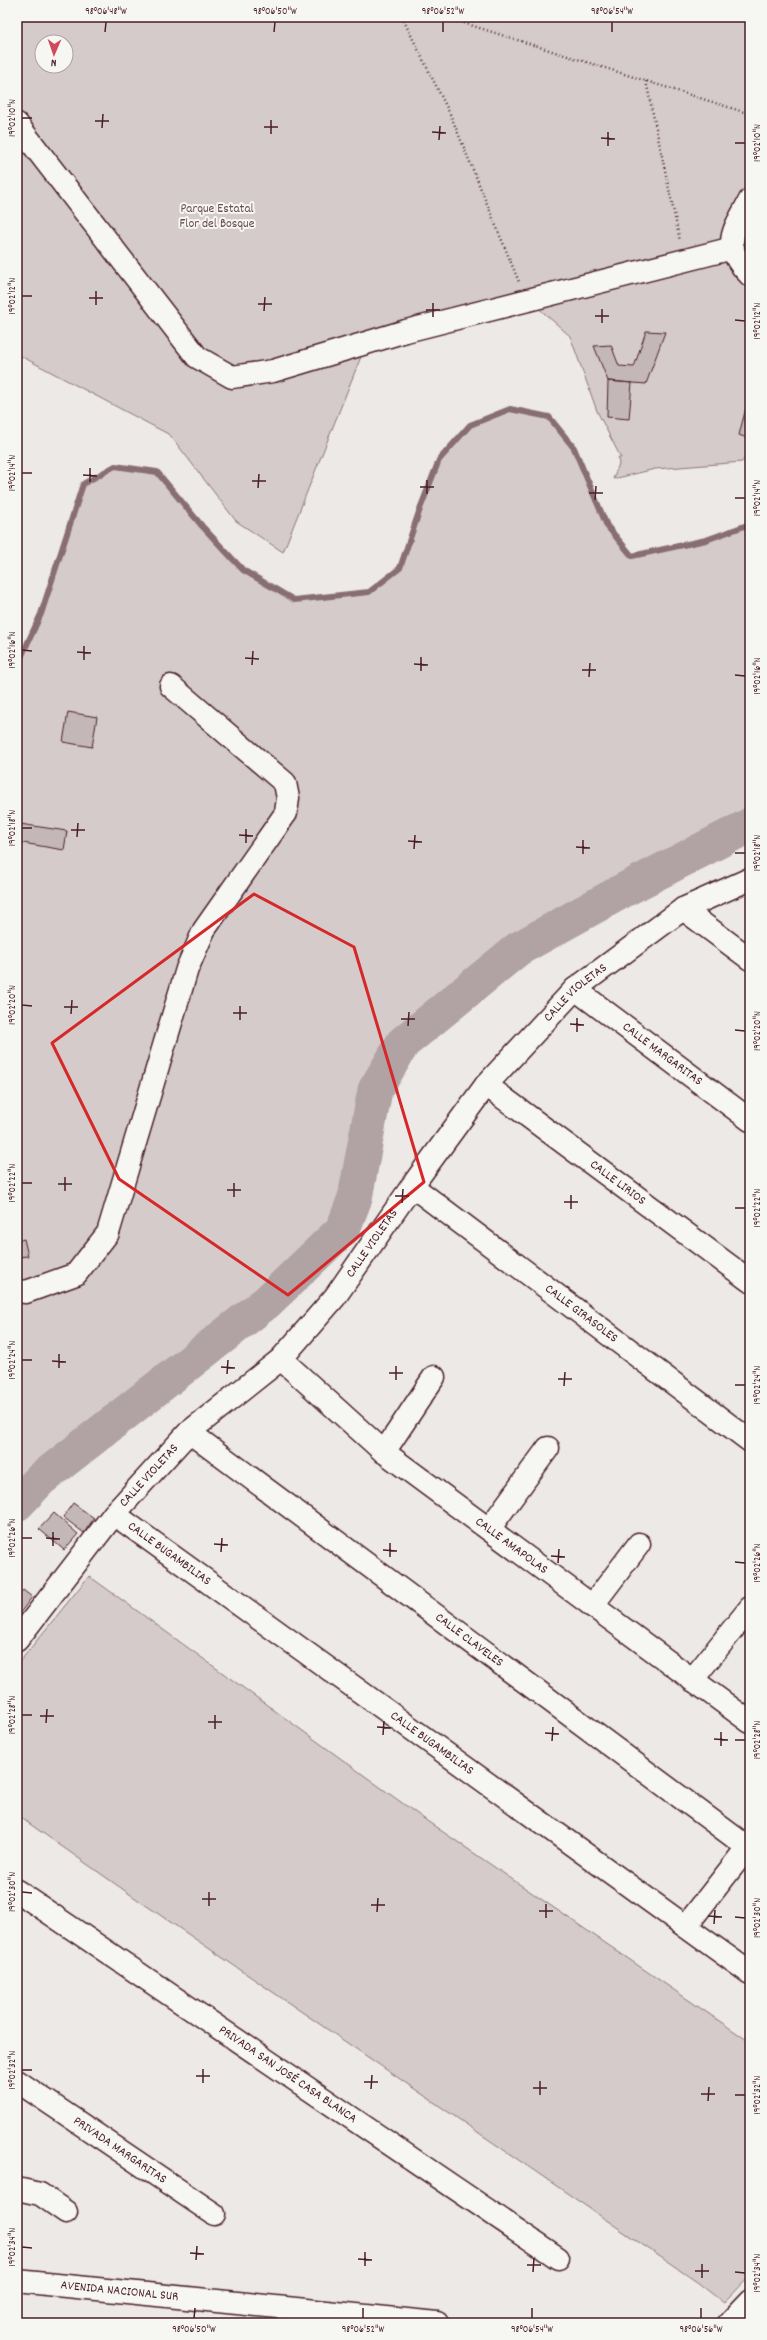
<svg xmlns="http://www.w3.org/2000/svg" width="767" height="2340" font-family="Dekko,sans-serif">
  <rect width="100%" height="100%" fill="#ece9e6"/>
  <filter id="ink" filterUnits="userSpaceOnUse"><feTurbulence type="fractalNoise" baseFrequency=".025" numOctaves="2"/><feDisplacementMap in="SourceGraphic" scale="8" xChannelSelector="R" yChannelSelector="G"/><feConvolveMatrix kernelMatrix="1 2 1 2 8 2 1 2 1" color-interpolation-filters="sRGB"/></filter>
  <g filter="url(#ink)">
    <path fill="#d4cbca" stroke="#8f757a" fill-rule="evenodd" d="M 17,17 L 750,17 L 750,454 L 748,453 L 742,462 L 655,469 L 613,479 L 619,464 L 618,458 L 621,458 L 597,411 L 570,336 L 535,305 L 362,354 L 283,552 L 236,521 L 170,435 L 17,354 ZM 42,42 L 66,42 L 66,66 L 42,66 Z
      M 510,409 L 549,417 L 574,448 L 607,526 L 632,556 L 706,540 L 750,524 L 750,825 L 626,889 L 518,949 L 403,1043 L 375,1090 L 355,1198 L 343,1229 L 267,1302 L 41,1479 L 17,1504 L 17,666 L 41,614 L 83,484 L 115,466 L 157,472 L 202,526 L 243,570 L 294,600 L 369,592 L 400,568 L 420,509 L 439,460 L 470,425 Z
      M 89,1576 L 427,1821 L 750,2042 L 750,2276 L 724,2303 L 697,2282 L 141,1902 L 17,1815 L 17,1665 Z"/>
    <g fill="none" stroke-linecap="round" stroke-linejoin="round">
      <path stroke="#886e73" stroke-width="6" d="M 17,666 L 41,614 L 83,484 L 115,466 L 157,472 L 202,526 L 243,570 L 294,600 L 369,592 L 400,568 L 420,509 L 439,460 L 470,425 L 510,409 L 549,417 L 574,448 L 607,526 L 632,556 L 706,540 L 750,524"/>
      <path stroke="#b1a2a3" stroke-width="35" d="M 17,1504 L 41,1479 L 267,1302 L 343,1229 L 355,1198 L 375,1090 L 403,1043 L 518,949 L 626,889 L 750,825"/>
    </g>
    <path fill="#c4b7b7" stroke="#4a1f2b" d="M 646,331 L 665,332 L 646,384 L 608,381 L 594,346 L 611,345 L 619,366 L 634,367 Z
      M 608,381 L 632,383 L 629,419 L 607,417 Z
      M 750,392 L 750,439 L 739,435 Z
      M 68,712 L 97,717 L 92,747 L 63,742 Z
      M 20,824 L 67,831 L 64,850 L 17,842 Z
      M 24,1239 L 28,1256 L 17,1257 L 17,1241 Z
      M 73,1503 L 94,1518 L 84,1533 L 63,1517 Z
      M 54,1513 L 78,1534 L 64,1550 L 39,1529 Z
      M 23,1590 L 32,1597 L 17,1617 L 17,1598 Z"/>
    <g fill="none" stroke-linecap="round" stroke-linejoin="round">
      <defs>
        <g id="minor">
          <path d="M 17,124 L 197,357 L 232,377 L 273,371 L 406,331 L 733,248"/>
          <path d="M 750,200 C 733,232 720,245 750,275"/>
          <path d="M 683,909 L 750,959"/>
          <path id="s1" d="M 575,989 L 750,1120"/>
          <path id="s2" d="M 486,1085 L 750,1281"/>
          <path id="s3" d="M 412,1186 L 750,1441"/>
          <path d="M 17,1291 L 26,1292 L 76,1274 L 108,1233 L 187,969 L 204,930 L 286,813 L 288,798 L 285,783 L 171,686"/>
          <path id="s4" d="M 281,1359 L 384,1452 L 750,1722"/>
          <path id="s5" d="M 189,1432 L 750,1849"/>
          <path d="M 384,1452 L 434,1377"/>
          <path id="s6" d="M 114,1514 L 750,1973"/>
          <path d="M 489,1529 L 548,1448"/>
          <path d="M 592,1606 L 639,1544"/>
          <path id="s7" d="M 17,1640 L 114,1514 L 189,1432 L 281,1359 L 335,1297 L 412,1186 L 486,1085 L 575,989 L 683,909 L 750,879"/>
          <path d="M 692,1680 L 750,1608"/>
          <path id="s8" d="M 17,1891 L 558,2258"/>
          <path d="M 686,1926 L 750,1844"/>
          <path id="s9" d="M 17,2081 L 214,2214"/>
          <path d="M 17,2189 L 40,2194 L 66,2212"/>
          <path id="s10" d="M 17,2281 L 437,2323"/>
          <path d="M 729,2323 L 750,2301"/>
        </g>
      </defs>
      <use href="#minor" stroke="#4a1f2b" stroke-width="25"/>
      <path stroke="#4a1f2b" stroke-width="2.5" stroke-dasharray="1 3" stroke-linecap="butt" d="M 402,17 L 451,116 L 519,282
        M 445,17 L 750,114
        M 646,81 L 680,241"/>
      <use href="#minor" stroke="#f6f6f2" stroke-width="22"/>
    </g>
  </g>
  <path fill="none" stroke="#d62828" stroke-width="3" stroke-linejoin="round" d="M 254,894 L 354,947 L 424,1182 L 288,1295 L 119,1179 L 52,1043 Z"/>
  <path fill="none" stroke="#4a1f2b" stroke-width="1.5" d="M 105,32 L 106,22M 274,32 L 275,22M 443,32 L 443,22M 612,32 L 612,22M 22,118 L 32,118M 95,121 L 109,121M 264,127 L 278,127M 102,128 L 103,114M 432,132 L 446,133M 271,134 L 271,120M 601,138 L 615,139M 439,140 L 440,126M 735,143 L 745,143M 608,146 L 608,132M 22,296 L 32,296M 89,298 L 103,298M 258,304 L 272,304M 96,305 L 96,291M 426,310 L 440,310M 264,311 L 265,297M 595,316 L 609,316M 433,317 L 433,303M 735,320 L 745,321M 602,323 L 602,309M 22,473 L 32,473M 83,475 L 97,476M 252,481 L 266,481M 90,482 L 90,468M 420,487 L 434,487M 258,488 L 259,474M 589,493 L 603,493M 427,494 L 427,480M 735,498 L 745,498M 595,500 L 596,486M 22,650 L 32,651M 77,652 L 91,653M 245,658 L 259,659M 84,660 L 84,646M 414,664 L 428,665M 252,665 L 253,651M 582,670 L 596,670M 421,671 L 421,657M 735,675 L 745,676M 589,677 L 590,663M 22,828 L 32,828M 71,830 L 85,830M 239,835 L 253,836M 77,837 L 78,823M 408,841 L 422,842M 246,843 L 246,829M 576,847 L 590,848M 414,849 L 415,835M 735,853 L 745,853M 583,854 L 583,840M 22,1005 L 32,1006M 64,1007 L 78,1007M 233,1013 L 247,1013M 71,1014 L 72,1000M 401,1019 L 415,1019M 240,1020 L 240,1006M 570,1024 L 584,1025M 408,1026 L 409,1012M 735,1030 L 745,1031M 577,1032 L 577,1018M 22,1183 L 32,1183M 58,1184 L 72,1184M 227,1190 L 241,1190M 65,1191 L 65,1177M 395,1196 L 409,1196M 234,1197 L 234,1183M 564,1202 L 578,1202M 402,1203 L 403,1189M 735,1208 L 745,1208M 571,1209 L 571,1195M 22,1360 L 32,1360M 52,1361 L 66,1362M 221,1367 L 235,1368M 59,1368 L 59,1354M 389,1373 L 403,1373M 227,1374 L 228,1360M 558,1379 L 572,1379M 396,1380 L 396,1366M 735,1385 L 745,1385M 564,1386 L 565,1372M 22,1538 L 32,1538M 46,1538 L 60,1539M 214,1544 L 228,1545M 53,1546 L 53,1532M 383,1550 L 397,1551M 221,1552 L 222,1538M 551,1556 L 565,1557M 390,1557 L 390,1543M 735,1562 L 745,1563M 558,1563 L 559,1549M 22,1715 L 32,1715M 40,1716 L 54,1716M 208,1722 L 222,1722M 46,1723 L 47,1709M 377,1727 L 391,1728M 215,1729 L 215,1715M 545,1733 L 559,1734M 383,1735 L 384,1721M 714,1739 L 728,1740M 735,1740 L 745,1740M 552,1741 L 553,1727M 721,1746 L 721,1732M 22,1892 L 32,1893M 202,1899 L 216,1899M 371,1905 L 385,1905M 209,1906 L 209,1892M 539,1911 L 553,1911M 377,1912 L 378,1898M 708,1916 L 722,1917M 735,1917 L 745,1918M 546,1918 L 546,1904M 714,1924 L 715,1910M 22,2070 L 32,2070M 196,2076 L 210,2076M 364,2082 L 378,2082M 203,2083 L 203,2069M 533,2088 L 547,2088M 371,2089 L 372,2075M 701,2094 L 715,2094M 540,2095 L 540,2081M 735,2095 L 745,2095M 708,2101 L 709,2087M 22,2247 L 32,2248M 190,2253 L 204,2254M 358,2259 L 372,2260M 196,2260 L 197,2246M 527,2265 L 541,2265M 365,2266 L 365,2252M 695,2271 L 709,2271M 533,2272 L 534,2258M 735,2272 L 745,2273M 702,2278 L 702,2264M 194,2318 L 195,2308M 363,2318 L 363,2308M 532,2318 L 532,2308M 701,2318 L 701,2308"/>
  <g text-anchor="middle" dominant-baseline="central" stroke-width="4" stroke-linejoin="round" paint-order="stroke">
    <g font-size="13" fill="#6c4a53" stroke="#f6f6f2">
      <text x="217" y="209">Parque Estatal<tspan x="217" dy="15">Flor del Bosque</tspan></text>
    </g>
    <g font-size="13" fill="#4a1f2b" stroke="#f6f6f2">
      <text stroke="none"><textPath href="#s7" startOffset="859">CALLE VIOLETAS</textPath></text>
      <text stroke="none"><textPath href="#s1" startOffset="109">CALLE MARGARITAS</textPath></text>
      <text stroke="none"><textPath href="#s2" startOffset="164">CALLE LIRIOS</textPath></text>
      <text stroke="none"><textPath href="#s7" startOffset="535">CALLE VIOLETAS</textPath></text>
      <text stroke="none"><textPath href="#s3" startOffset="212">CALLE GIRASOLES</textPath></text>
      <text stroke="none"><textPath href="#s7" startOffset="211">CALLE VIOLETAS</textPath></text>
      <text stroke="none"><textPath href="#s4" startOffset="297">CALLE AMAPOLAS</textPath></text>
      <text stroke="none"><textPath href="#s6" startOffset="68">CALLE BUGAMBILIAS</textPath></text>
      <text stroke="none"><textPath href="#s5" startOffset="349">CALLE CLAVELES</textPath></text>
      <text stroke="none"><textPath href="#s6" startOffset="392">CALLE BUGAMBILIAS</textPath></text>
      <text stroke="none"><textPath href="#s8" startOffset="327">PRIVADA SAN JOSÉ CASA BLANCA</textPath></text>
      <text stroke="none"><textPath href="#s9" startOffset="124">PRIVADA MARGARITAS</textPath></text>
      <text stroke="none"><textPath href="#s10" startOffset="103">AVENIDA NACIONAL SUR</textPath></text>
    </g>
  </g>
  <rect width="767" height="2340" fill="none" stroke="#f6f6f2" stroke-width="44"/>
  <g transform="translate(54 54) rotate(182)"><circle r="19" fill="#f6f6f2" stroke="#b1a0a2"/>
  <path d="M0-3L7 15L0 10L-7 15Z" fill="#d1495b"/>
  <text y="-6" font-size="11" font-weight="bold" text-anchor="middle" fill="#4a1f2b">N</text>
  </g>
  <rect x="22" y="22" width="723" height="2296" fill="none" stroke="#4a1f2b" stroke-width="1.5"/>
  <g font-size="10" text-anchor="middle" fill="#4a1f2b">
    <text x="106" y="14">98°06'48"W</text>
    <text x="275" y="14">98°06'50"W</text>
    <text x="443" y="14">98°06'52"W</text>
    <text x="612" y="14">98°06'54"W</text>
    <text transform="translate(11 118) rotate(-90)" y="4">19°02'10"N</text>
    <text transform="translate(756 143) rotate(-90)" y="4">19°02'10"N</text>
    <text transform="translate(11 296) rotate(-90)" y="4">19°02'12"N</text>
    <text transform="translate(756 321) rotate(-90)" y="4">19°02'12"N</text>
    <text transform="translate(11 473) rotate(-90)" y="4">19°02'14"N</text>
    <text transform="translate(756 498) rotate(-90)" y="4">19°02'14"N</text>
    <text transform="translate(11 650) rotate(-90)" y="4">19°02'16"N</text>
    <text transform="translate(756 676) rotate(-90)" y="4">19°02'16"N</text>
    <text transform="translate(11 828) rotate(-90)" y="4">19°02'18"N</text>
    <text transform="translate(756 853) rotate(-90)" y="4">19°02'18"N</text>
    <text transform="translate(11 1005) rotate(-90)" y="4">19°02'20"N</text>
    <text transform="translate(756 1031) rotate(-90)" y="4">19°02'20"N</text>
    <text transform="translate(11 1183) rotate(-90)" y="4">19°02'22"N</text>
    <text transform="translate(756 1208) rotate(-90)" y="4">19°02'22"N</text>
    <text transform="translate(11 1360) rotate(-90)" y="4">19°02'24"N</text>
    <text transform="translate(756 1385) rotate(-90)" y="4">19°02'24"N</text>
    <text transform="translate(11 1538) rotate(-90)" y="4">19°02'26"N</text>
    <text transform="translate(756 1563) rotate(-90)" y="4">19°02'26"N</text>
    <text transform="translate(11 1715) rotate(-90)" y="4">19°02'28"N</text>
    <text transform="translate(756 1740) rotate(-90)" y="4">19°02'28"N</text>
    <text transform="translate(11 1892) rotate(-90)" y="4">19°02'30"N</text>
    <text transform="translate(756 1918) rotate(-90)" y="4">19°02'30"N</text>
    <text transform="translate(11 2070) rotate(-90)" y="4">19°02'32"N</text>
    <text transform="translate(756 2095) rotate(-90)" y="4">19°02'32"N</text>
    <text transform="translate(11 2247) rotate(-90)" y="4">19°02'34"N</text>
    <text transform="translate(756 2273) rotate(-90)" y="4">19°02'34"N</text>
    <text x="194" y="2332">98°06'50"W</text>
    <text x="363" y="2332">98°06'52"W</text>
    <text x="532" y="2332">98°06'54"W</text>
    <text x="701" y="2332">98°06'56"W</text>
  </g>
</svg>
